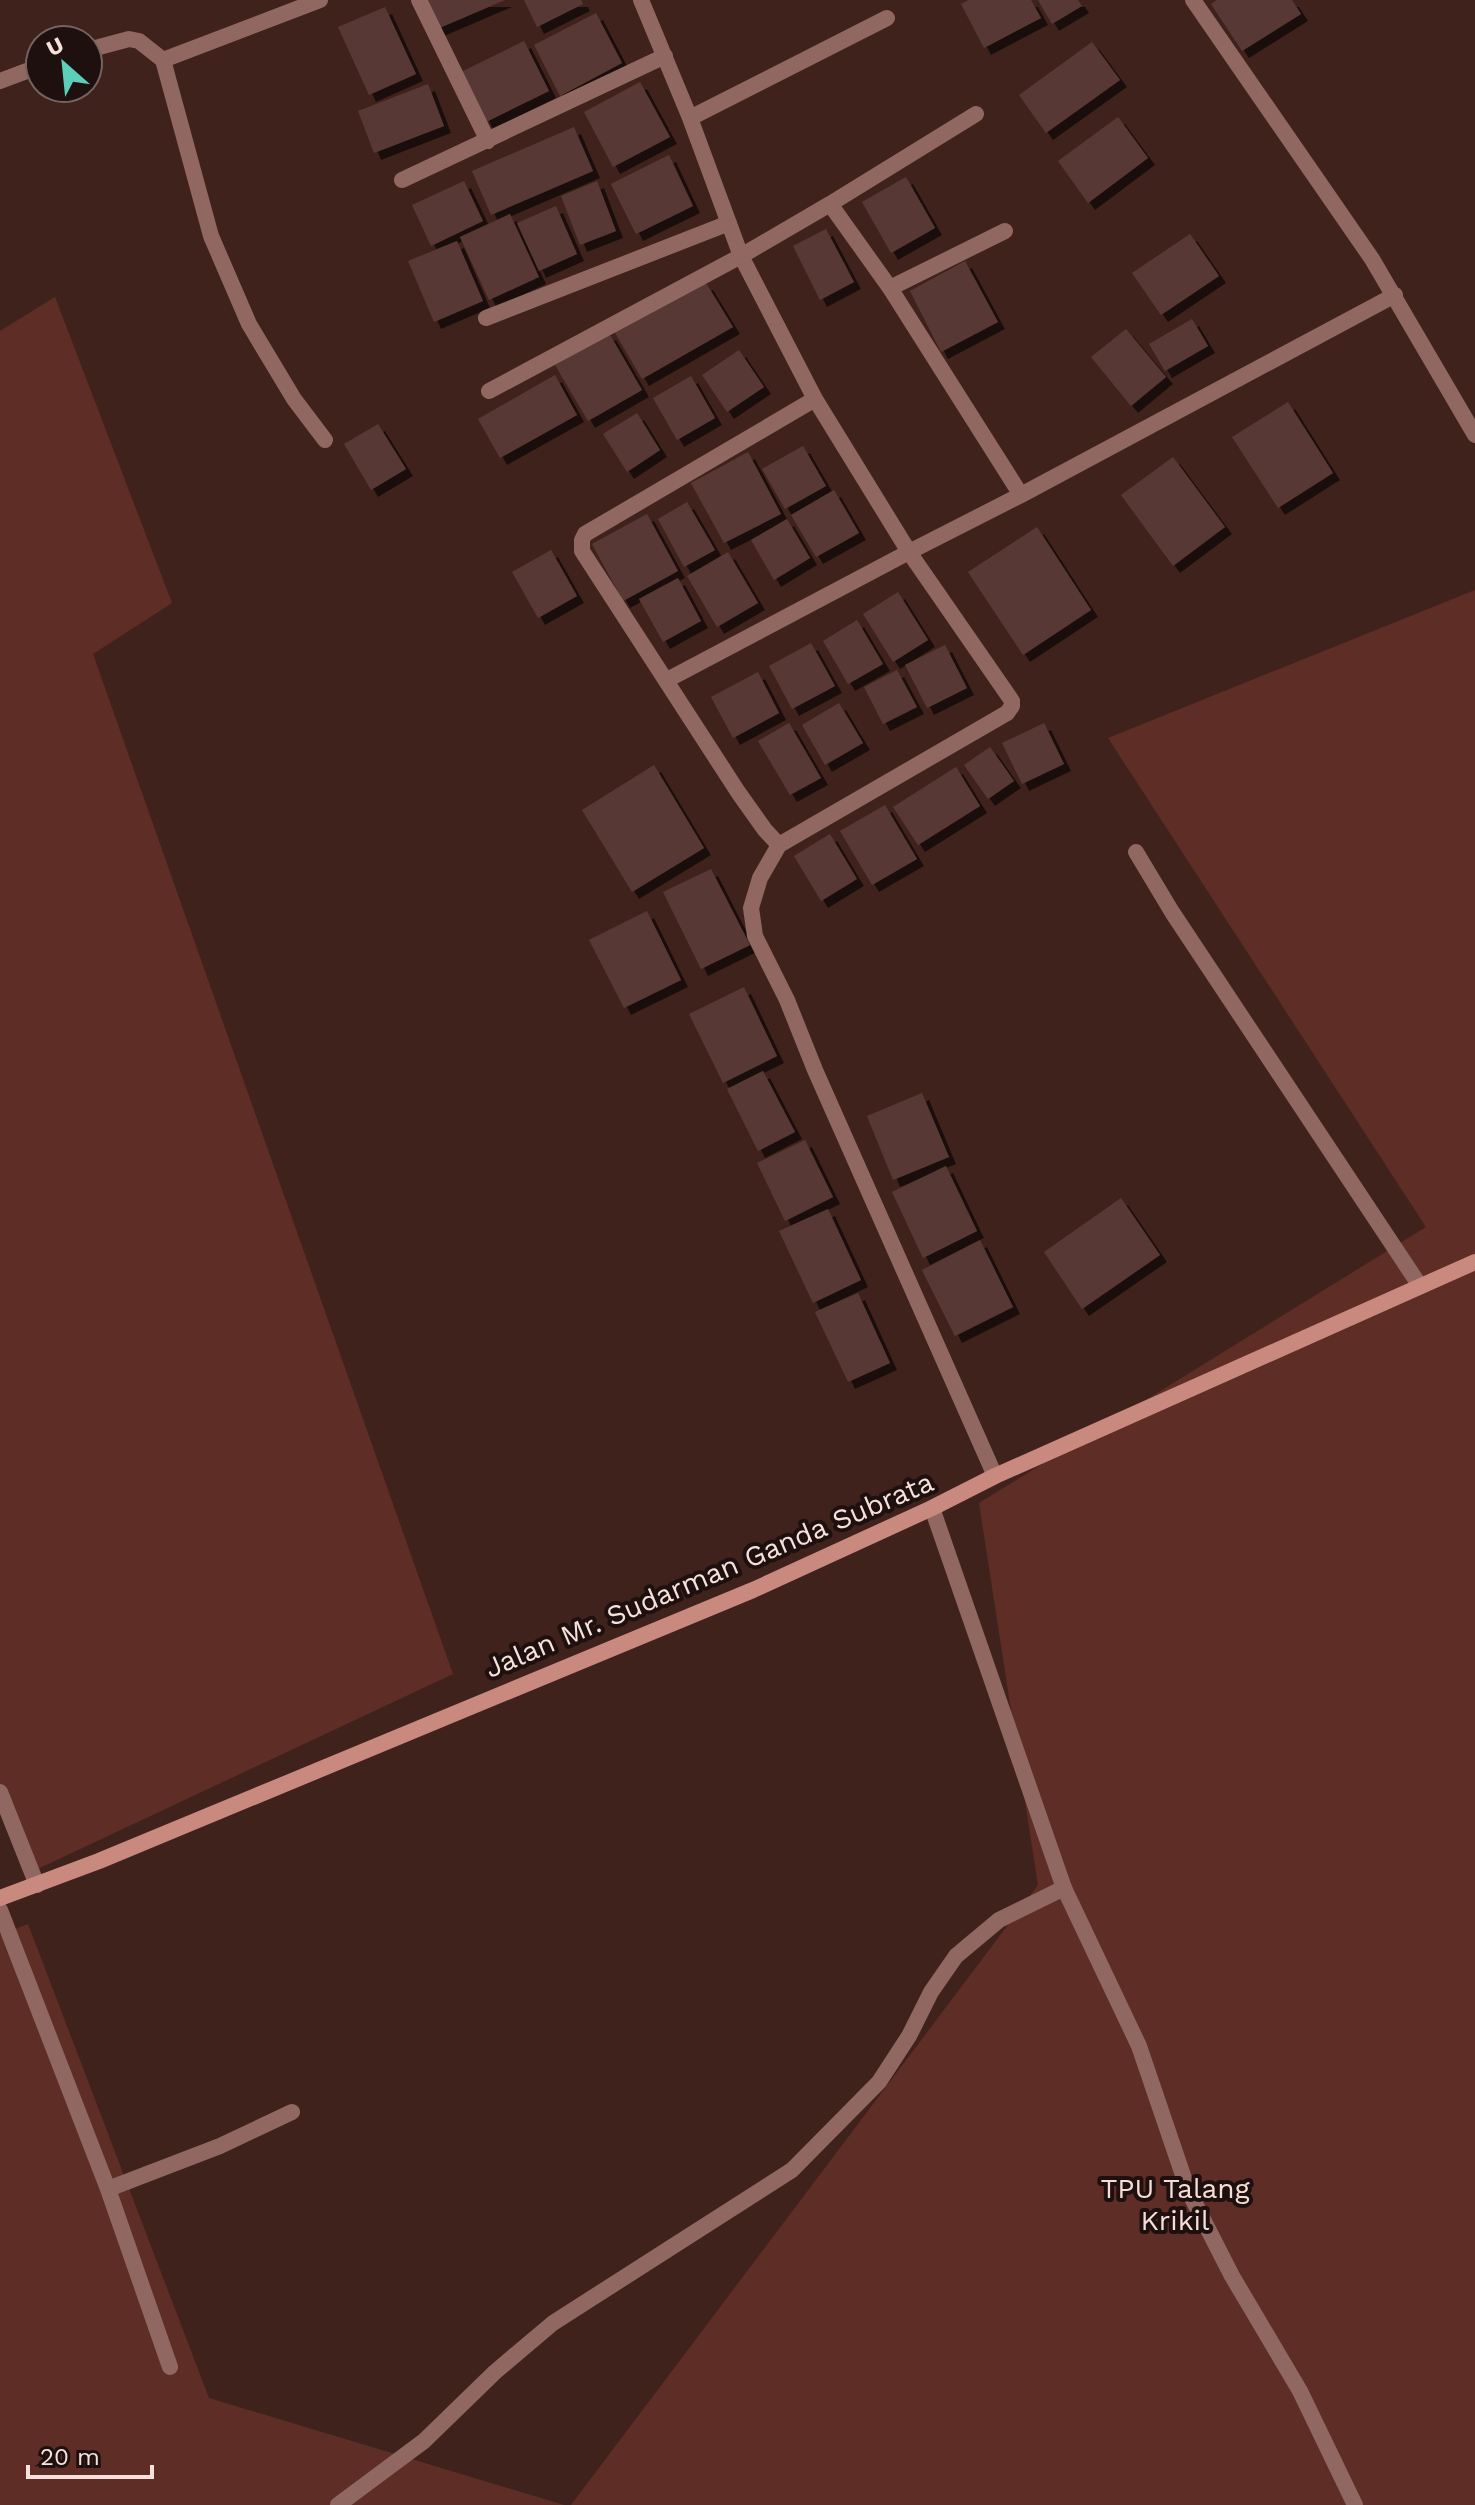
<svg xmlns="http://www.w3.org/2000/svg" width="1475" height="2505" font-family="'Work Sans',sans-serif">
  <defs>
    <filter id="shadow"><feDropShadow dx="7" dy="7" stdDeviation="0" flood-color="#0009"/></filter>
  </defs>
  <rect width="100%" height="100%" fill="#40221d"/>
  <path fill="#5e2e26" d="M 55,297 L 172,603 L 93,654 L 453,1674 L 29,1873 L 0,1801 L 0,331 Z
    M 1475,590 L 1475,2505 L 571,2505 L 1038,1885 L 979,1503 L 1426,1227 L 1108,738 Z
    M 28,1924 L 209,2398 L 564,2505 L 0,2505 L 0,1935 Z"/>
  <path fill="#593934" filter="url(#shadow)" d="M 425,0 L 505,0 L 437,29 Z
    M 524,0 L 581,0 L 583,4 L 537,27 Z
    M 969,0 L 1031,0 L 1041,18 L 984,48 L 961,4 Z
    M 1038,0 L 1078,0 L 1082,6 L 1052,24 Z
    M 1217,0 L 1292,0 L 1301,14 L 1242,51 L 1211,4 Z
    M 385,7 L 416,74 L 369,95 L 338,27 Z
    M 596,13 L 622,63 L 560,96 L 534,45 Z
    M 524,41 L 549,91 L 486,122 L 461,72 Z
    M 1092,42 L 1120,80 L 1046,133 L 1019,95 Z
    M 640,82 L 670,137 L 613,167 L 584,112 Z
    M 428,84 L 444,126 L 374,153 L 358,111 Z
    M 1118,117 L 1148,158 L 1088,203 L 1058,161 Z
    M 574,127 L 593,171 L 491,215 L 472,171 Z
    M 669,155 L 693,206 L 636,234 L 611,184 Z
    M 906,177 L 935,228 L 891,253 L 862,202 Z
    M 464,181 L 483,221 L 431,246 L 412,205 Z
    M 597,181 L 616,231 L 580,245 L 561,196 Z
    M 556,206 L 577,254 L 539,271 L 517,223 Z
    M 510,214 L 539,277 L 489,300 L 460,237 Z
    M 826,229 L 854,282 L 820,300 L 793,246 Z
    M 1190,234 L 1219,276 L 1161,315 L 1132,273 Z
    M 457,241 L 483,301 L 434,322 L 408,261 Z
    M 965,261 L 998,322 L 941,352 L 910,291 Z
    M 706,283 L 733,327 L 642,379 L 614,331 Z
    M 1192,319 L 1208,346 L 1165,371 L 1149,344 Z
    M 1126,329 L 1166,377 L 1131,406 L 1091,357 Z
    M 609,333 L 642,390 L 588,421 L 555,365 Z
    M 739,350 L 764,387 L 727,412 L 702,375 Z
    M 555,375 L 577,415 L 500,458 L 478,419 Z
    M 691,376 L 715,418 L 677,440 L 653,398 Z
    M 1288,402 L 1333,473 L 1278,508 L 1232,437 Z
    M 637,413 L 660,450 L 627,472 L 603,434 Z
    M 378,424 L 406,469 L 371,490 L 344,444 Z
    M 803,446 L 826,486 L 785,509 L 762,469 Z
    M 748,452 L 781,514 L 724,543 L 691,483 Z
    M 1173,457 L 1225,527 L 1173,566 L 1121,495 Z
    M 834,490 L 859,533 L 816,557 L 791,515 Z
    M 687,502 L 715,550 L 684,567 L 658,519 Z
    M 647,514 L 678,571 L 623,601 L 592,544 Z
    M 787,519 L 810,558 L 774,580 L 751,540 Z
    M 1037,527 L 1091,610 L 1023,655 L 968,572 Z
    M 551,550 L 577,596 L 538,618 L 512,572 Z
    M 728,552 L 758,603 L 717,627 L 687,576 Z
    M 678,578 L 701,621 L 663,642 L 639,599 Z
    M 898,592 L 928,640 L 893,662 L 863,614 Z
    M 857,620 L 883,664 L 848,684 L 823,641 Z
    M 811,643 L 835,686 L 792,709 L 769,666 Z
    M 945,645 L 967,688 L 927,708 L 905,665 Z
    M 897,670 L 917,707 L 883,724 L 864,687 Z
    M 758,672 L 779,713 L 733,738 L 711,697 Z
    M 839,703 L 863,743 L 825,765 L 802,725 Z
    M 789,723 L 821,778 L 790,795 L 758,741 Z
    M 1044,723 L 1064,764 L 1022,784 L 1002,743 Z
    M 990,747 L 1014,781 L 988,799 L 964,765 Z
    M 654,765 L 704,848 L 632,892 L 582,810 Z
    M 956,767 L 980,806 L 918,845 L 893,807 Z
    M 885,805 L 917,859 L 872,885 L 840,831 Z
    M 830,834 L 857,879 L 821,901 L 794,856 Z
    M 711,869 L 750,945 L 701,969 L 663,892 Z
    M 647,911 L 681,980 L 624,1008 L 589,940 Z
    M 744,987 L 777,1056 L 723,1083 L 689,1014 Z
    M 763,1071 L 795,1132 L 758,1151 L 727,1089 Z
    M 922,1093 L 949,1157 L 893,1180 L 867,1116 Z
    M 805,1140 L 833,1197 L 785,1221 L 757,1163 Z
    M 946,1166 L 977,1231 L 923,1258 L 892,1192 Z
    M 1121,1198 L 1160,1255 L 1082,1309 L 1044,1252 Z
    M 828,1209 L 861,1280 L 813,1303 L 779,1231 Z
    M 980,1240 L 1013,1307 L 955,1336 L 922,1270 Z
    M 858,1293 L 890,1363 L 848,1382 L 815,1312 Z"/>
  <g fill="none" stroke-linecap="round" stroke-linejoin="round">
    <path stroke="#906861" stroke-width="16" d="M 1136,852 L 1172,912 L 1420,1286
      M 1064,1888 L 1139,2046 L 1188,2190 L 1232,2276 L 1300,2391 L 1355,2505"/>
    <path stroke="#906861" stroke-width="16" d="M 419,0 L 488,141
      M 641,0 L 690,118 L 741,256 L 815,399 L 909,552 L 1012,701 L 1012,706 L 1007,713 L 779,845 L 760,878 L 751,908 L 755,936 L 787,1000 L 815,1070 L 995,1476
      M 1193,0 L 1372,259 L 1475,435
      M 88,50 L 129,39 L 139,41 L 163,60 L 211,236 L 249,324 L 294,399 L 325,440
      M 163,60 L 320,0
      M 0,81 L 40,66
      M 690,118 L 887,18
      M 402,180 L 665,56
      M 830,204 L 890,288 L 1021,495
      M 890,288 L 1005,231
      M 486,318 L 729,223
      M 489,391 L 741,256 L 830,204 L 976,114
      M 667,680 L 909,552 L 1021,495 L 1395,295
      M 779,845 L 765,830 L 738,792 L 582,551 L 582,540 L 585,534 L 815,399
      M 0,1792 L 37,1885
      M 0,1910 L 108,2189 L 170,2367
      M 108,2189 L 220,2146 L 292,2112
      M 338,2505 L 424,2441 L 495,2372 L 553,2323 L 792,2170 L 879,2082 L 909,2036 L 931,1992 L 956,1956 L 999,1920 L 1064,1888 L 932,1508"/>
    <path stroke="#c9897e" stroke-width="16" d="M 0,1898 L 99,1861 L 753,1590 L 932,1508 L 995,1476 L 1475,1262"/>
  </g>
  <g text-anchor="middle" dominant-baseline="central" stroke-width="8" stroke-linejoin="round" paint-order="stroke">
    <g font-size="28" fill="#f6e1dd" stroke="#1e100e">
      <text transform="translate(709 1575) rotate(-23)">Jalan Mr. Sudarman Ganda Subrata</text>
    </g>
    <g font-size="28" fill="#f7ddd8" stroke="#1e100e">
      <text x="1175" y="2188">TPU Talang<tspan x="1175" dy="32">Krikil</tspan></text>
    </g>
  </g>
  <g transform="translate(64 64) rotate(333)"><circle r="38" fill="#1e100e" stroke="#746461" stroke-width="2"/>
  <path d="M0-6L14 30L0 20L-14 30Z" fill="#5cceba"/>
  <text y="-12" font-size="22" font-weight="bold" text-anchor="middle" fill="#f6e1dd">U</text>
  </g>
  <path d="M28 2465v12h124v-12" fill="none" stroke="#f6e1dd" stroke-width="4"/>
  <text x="40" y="2465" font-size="24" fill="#f6e1dd" stroke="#1e100e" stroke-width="6" paint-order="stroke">20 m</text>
</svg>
